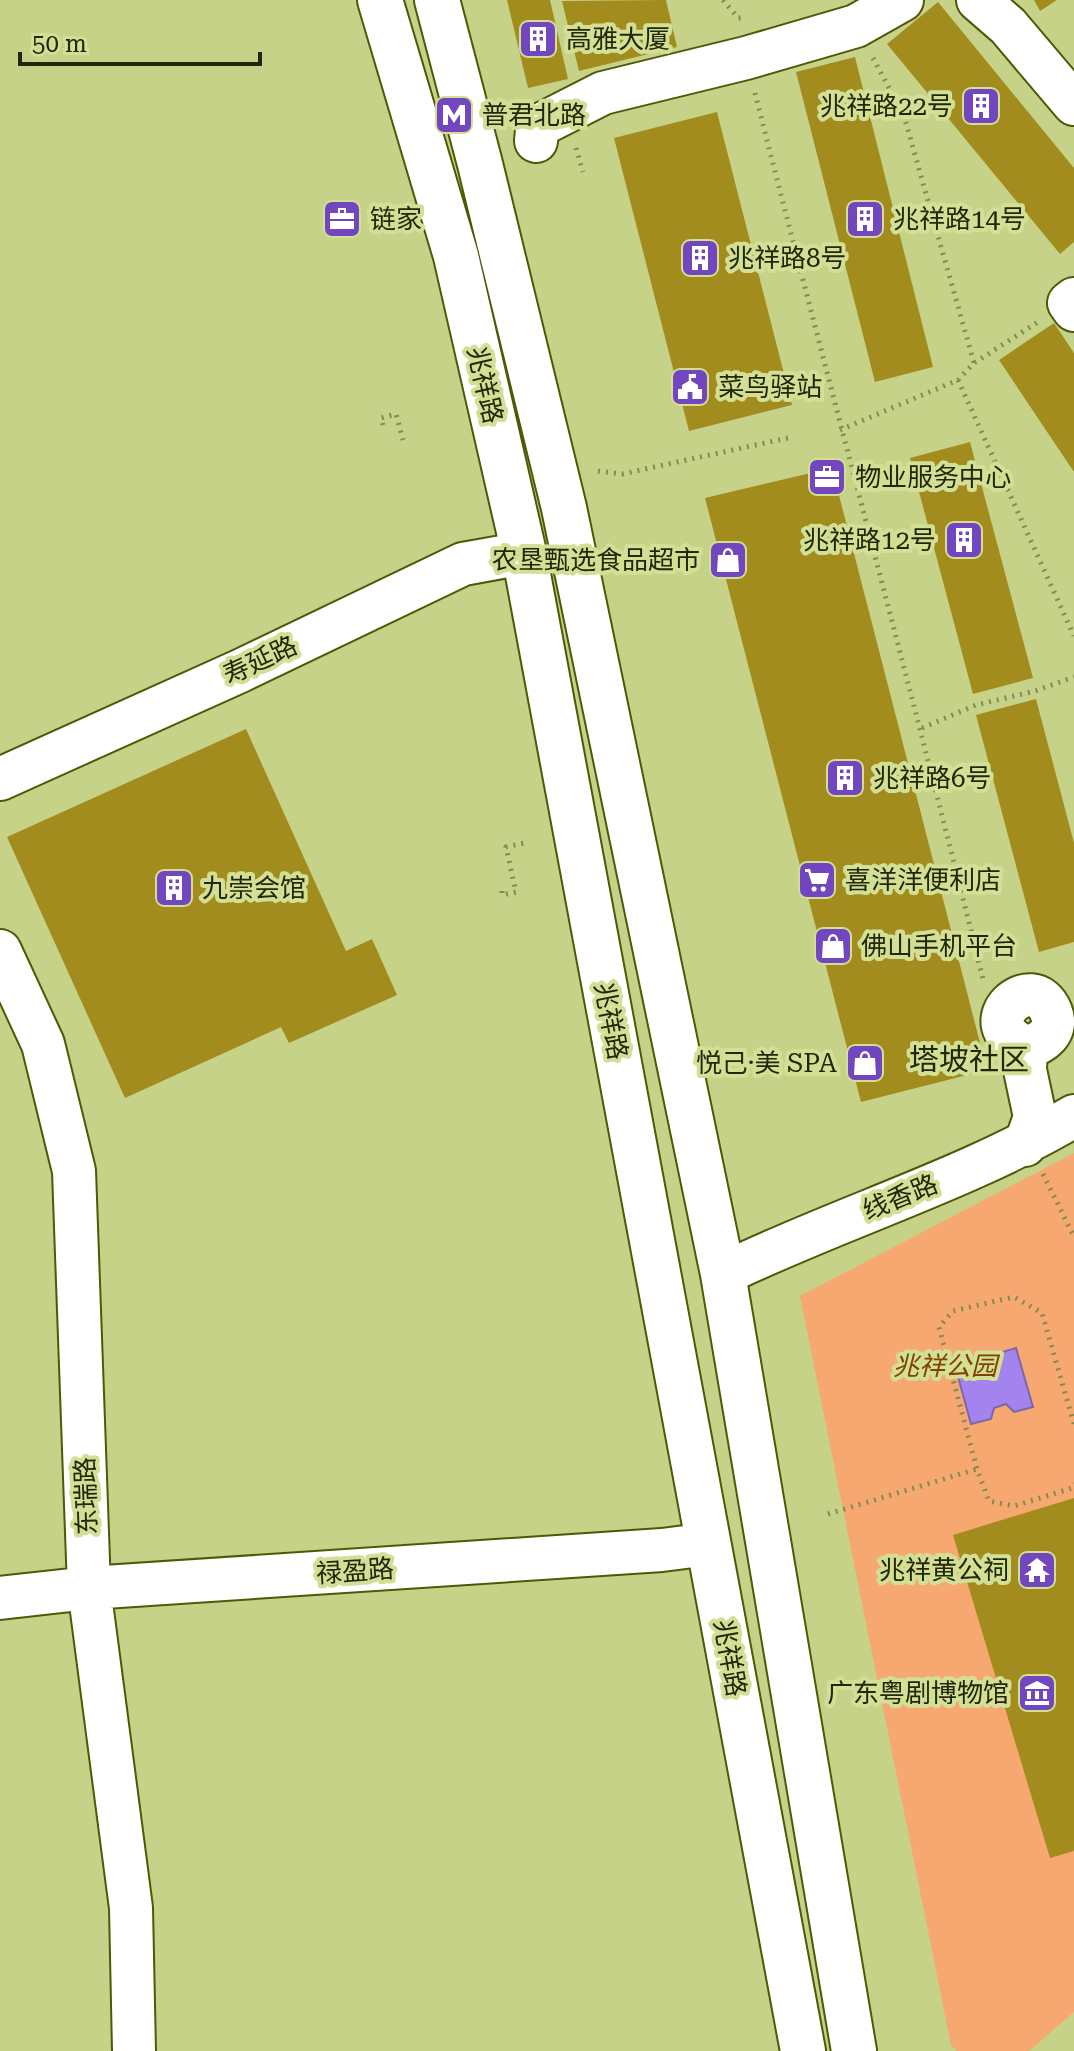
<svg xmlns="http://www.w3.org/2000/svg" width="1074" height="2051" font-family="'Roboto Serif','Noto Sans SC',serif">
  <rect width="100%" height="100%" fill="#c6d288"/>
  <path fill="#f6a870" d="M 1074,1153 L 1074,2012 L 1029,2051 L 957,2051 L 951,2045 L 800,1296 Z"/>
  <path fill="#a383ed" stroke="#7d67a9" stroke-width="2" d="M 1016,1348 L 1033,1407 L 1014,1412 L 1006,1404 L 994,1408 L 991,1419 L 971,1424 L 955,1366 Z"/>
  <path fill="#a38c1e" d="M 507,0 L 550,0 L 568,79 L 528,88 Z
    M 666,0 L 677,47 L 579,71 L 562,1 Z
    M 1034,0 L 1057,0 L 1040,11 Z
    M 938,2 L 1074,168 L 1074,242 L 1060,254 L 887,44 Z
    M 855,57 L 933,367 L 875,382 L 796,72 Z
    M 717,112 L 792,405 L 689,431 L 614,138 Z
    M 1054,323 L 1074,353 L 1074,472 L 999,360 Z
    M 970,442 L 1033,678 L 973,694 L 910,458 Z
    M 832,468 L 987,1070 L 861,1102 L 705,498 Z
    M 1036,699 L 1074,843 L 1074,942 L 1039,952 L 976,715 Z
    M 246,729 L 346,951 L 372,939 L 397,995 L 289,1043 L 281,1027 L 125,1098 L 7,837 Z
    M 1074,1498 L 1074,1851 L 1050,1858 L 953,1535 Z"/>
  <g fill="none" stroke-linecap="round" stroke-linejoin="round">
    <defs>
      <path id="minor" d="M 978,0 L 1008,26 L 1074,104
        M 536,141 L 537,130 L 546,122 L 603,93 L 746,58 L 856,26 L 902,0
        M 1074,299 L 1069,303 L 1074,310
        M 0,779 L 240,671 L 463,564 L 524,553
        M 0,951 L 43,1044 L 74,1171 L 89,1588 L 131,1908 L 134,2051
        M 1025,1145 L 1035,1117 L 1025,1070 L 1026,1047 C 1042,1044 1059,1032 1051,1012 C 1033,967 968,1024 1026,1047
        M 723,1274 C 838,1218 964,1181 1074,1116
        M 0,1598 L 89,1588 L 662,1550 L 709,1544"/>
      <path id="major" d="M 380,0 L 456,256 L 524,553 L 803,2051
        M 437,0 L 480,164 L 564,508 L 723,1274 L 854,2051"/>
    </defs>
    <use href="#minor" stroke="#4f5805" stroke-width="46"/>
    <use href="#major" stroke="#4f5805" stroke-width="48"/>
    <path stroke="#828b53" stroke-width="5" stroke-dasharray="2 6" stroke-linecap="butt" d="M 723,0 L 738,18 L 746,17
      M 873,58 L 904,116 L 974,363
      M 755,93 C 830,389 910,683 983,979
      M 576,148 L 583,172
      M 958,380 L 1074,636
      M 383,425 L 381,418 L 396,414 L 403,440
      M 840,430 L 958,380 L 974,363 L 1038,322
      M 598,471 L 622,474 L 788,438
      M 922,728 L 976,705 L 1035,691 L 1074,677
      M 502,891 L 502,895 L 516,892 L 506,847 L 529,842
      M 1043,1174 L 1074,1237
      M 1074,1424 L 1042,1313 L 1014,1297 L 953,1311 L 939,1327 L 977,1469 L 989,1501 L 1014,1506 L 1072,1488 L 1074,1483
      M 828,1514 L 977,1469"/>
    <use href="#minor" stroke="#fff" stroke-width="42"/>
    <use href="#major" stroke="#fff" stroke-width="44"/>
  </g>
  <defs>
    <symbol id="building-square" viewBox="-11 -11 22 22"><rect x="-9" y="-9" width="18" height="18" rx="4" fill="#7146be" stroke="#d3df94"/><path d="M-4-6H4V6H1V3H-1V6H-4ZM-2.5-4.3h1.7v1.8h-1.7ZM.8-4.3h1.7v1.8H.8ZM-2.5-1h1.7V.8h-1.7ZM.8-1h1.7V.8H.8Z" fill="#fff"/></symbol>
    <symbol id="metro-square" viewBox="-11 -11 22 22"><rect x="-9" y="-9" width="18" height="18" rx="4" fill="#7146be" stroke="#d3df94"/><path d="M-5.5 5V-5H-3L0 0L3-5H5.5V5H3V-.5L0 4L-3-.5V5Z" fill="#fff"/></symbol>
    <symbol id="office-square" viewBox="-11 -11 22 22"><rect x="-9" y="-9" width="18" height="18" rx="4" fill="#7146be" stroke="#d3df94"/><path d="M-6-3h4V-5.5h4V-3h4V5H-6ZM-1-4.5V-3h2v-1.5ZM-6 0V1H6V0Z" fill="#fff"/></symbol>
    <symbol id="civic-square" viewBox="-11 -11 22 22"><rect x="-9" y="-9" width="18" height="18" rx="4" fill="#7146be" stroke="#d3df94"/><path d="M-.6-6.5H3V-4.5H.6V-3L4-1V1h2V6H-6V1h2V-1L-.6-3ZM-1.2 2.5V6h2.4V2.5Z" fill="#fff"/></symbol>
    <symbol id="shop-square" viewBox="-11 -11 22 22"><rect x="-9" y="-9" width="18" height="18" rx="4" fill="#7146be" stroke="#d3df94"/><path d="M-5-2.5h2.3a2.7 3.5 0 0 1 5.4 0H5L5.5 6h-11ZM-1.5-2.5h3a1.5 2.3 0 0 0-3 0Z" fill="#fff"/></symbol>
    <symbol id="supermarket-square" viewBox="-11 -11 22 22"><rect x="-9" y="-9" width="18" height="18" rx="4" fill="#7146be" stroke="#d3df94"/><path d="M-6-5.5h2.5l.6 2H6L4.5 2H-2.5L-4.4-4H-6ZM-1.5 3.2a1.3 1.3 0 1 0 .1 0ZM3 3.2a1.3 1.3 0 1 0 .1 0Z" fill="#fff"/></symbol>
    <symbol id="temple-square" viewBox="-11 -11 22 22"><rect x="-9" y="-9" width="18" height="18" rx="4" fill="#7146be" stroke="#d3df94"/><path d="M0-6L5-2H3V0L6.5 2.5H4V6H1.5V3h-3V6H-4V2.5H-6.5L-3 0V-2H-5Z" fill="#fff"/></symbol>
    <symbol id="museum-square" viewBox="-11 -11 22 22"><rect x="-9" y="-9" width="18" height="18" rx="4" fill="#7146be" stroke="#d3df94"/><path d="M0-6L6-3V-2H-6V-3ZM-5-1h2V3h-2ZM-1-1h2V3h-2ZM3-1h2V3H3ZM-6 4H6V6H-6Z" fill="#fff"/></symbol>
  </defs>
  <g fill-rule="evenodd">
    <use href="#building-square" x="516" y="17" width="44" height="44"/>
    <use href="#building-square" x="959" y="84" width="44" height="44"/>
    <use href="#metro-square" x="432" y="93" width="44" height="44"/>
    <use href="#office-square" x="320" y="197" width="44" height="44"/>
    <use href="#building-square" x="843" y="197" width="44" height="44"/>
    <use href="#building-square" x="678" y="236" width="44" height="44"/>
    <use href="#civic-square" x="668" y="365" width="44" height="44"/>
    <use href="#office-square" x="805" y="455" width="44" height="44"/>
    <use href="#building-square" x="942" y="518" width="44" height="44"/>
    <use href="#shop-square" x="706" y="538" width="44" height="44"/>
    <use href="#building-square" x="823" y="756" width="44" height="44"/>
    <use href="#supermarket-square" x="795" y="858" width="44" height="44"/>
    <use href="#building-square" x="152" y="866" width="44" height="44"/>
    <use href="#shop-square" x="811" y="924" width="44" height="44"/>
    <use href="#shop-square" x="843" y="1041" width="44" height="44"/>
    <use href="#temple-square" x="1015" y="1548" width="44" height="44"/>
    <use href="#museum-square" x="1015" y="1671" width="44" height="44"/>
  </g>
  <g text-anchor="middle" dominant-baseline="central" stroke-width="8" stroke-linejoin="round" paint-order="stroke">
    <g font-size="26" fill="#232709" stroke="#d3df94" text-anchor="start">
      <text x="566" y="39">高雅大厦</text>
      <text x="953" y="106" text-anchor="end">兆祥路22号</text>
      <text x="482" y="115">普君北路</text>
      <text x="370" y="219">链家</text>
      <text x="893" y="219">兆祥路14号</text>
      <text x="728" y="258">兆祥路8号</text>
      <text x="718" y="387">菜鸟驿站</text>
      <text x="855" y="477">物业服务中心</text>
      <text x="936" y="540" text-anchor="end">兆祥路12号</text>
      <text x="700" y="560" text-anchor="end">农垦甄选食品超市</text>
      <text x="873" y="778">兆祥路6号</text>
      <text x="845" y="880">喜洋洋便利店</text>
      <text x="202" y="888">九崇会馆</text>
      <text x="861" y="946">佛山手机平台</text>
      <text x="837" y="1063" text-anchor="end">悦己·美 SPA</text>
      <text x="1009" y="1570" text-anchor="end">兆祥黄公祠</text>
      <text x="1009" y="1693" text-anchor="end">广东粤剧博物馆</text>
    </g>
    <g font-size="26" fill="#232709" stroke="#d3df94">
      <text transform="translate(485 385) rotate(77)">兆祥路</text>
      <text transform="translate(260 660) rotate(-25)">寿延路</text>
      <text transform="translate(611 1021) rotate(79)">兆祥路</text>
      <text transform="translate(900 1197) rotate(-22)">线香路</text>
      <text transform="translate(86 1496) rotate(-92)">东瑞路</text>
      <text transform="translate(355 1571) rotate(-4)">禄盈路</text>
      <text transform="translate(730 1658) rotate(80)">兆祥路</text>
    </g>
    <g font-size="26" font-style="italic" fill="#814100" stroke="#d3df94">
      <text x="945" y="1366">兆祥公园</text>
    </g>
    <g font-size="30" fill="#232709" stroke="#d3df94">
      <text x="969" y="1059">塔坡社区</text>
    </g>
  </g>
  <path d="M20 52v12h240v-12" fill="none" stroke="#232709" stroke-width="4"/>
  <text x="32" y="52" font-size="24" fill="#232709" stroke="#d3df94" stroke-width="6" paint-order="stroke">50 m</text>
</svg>
